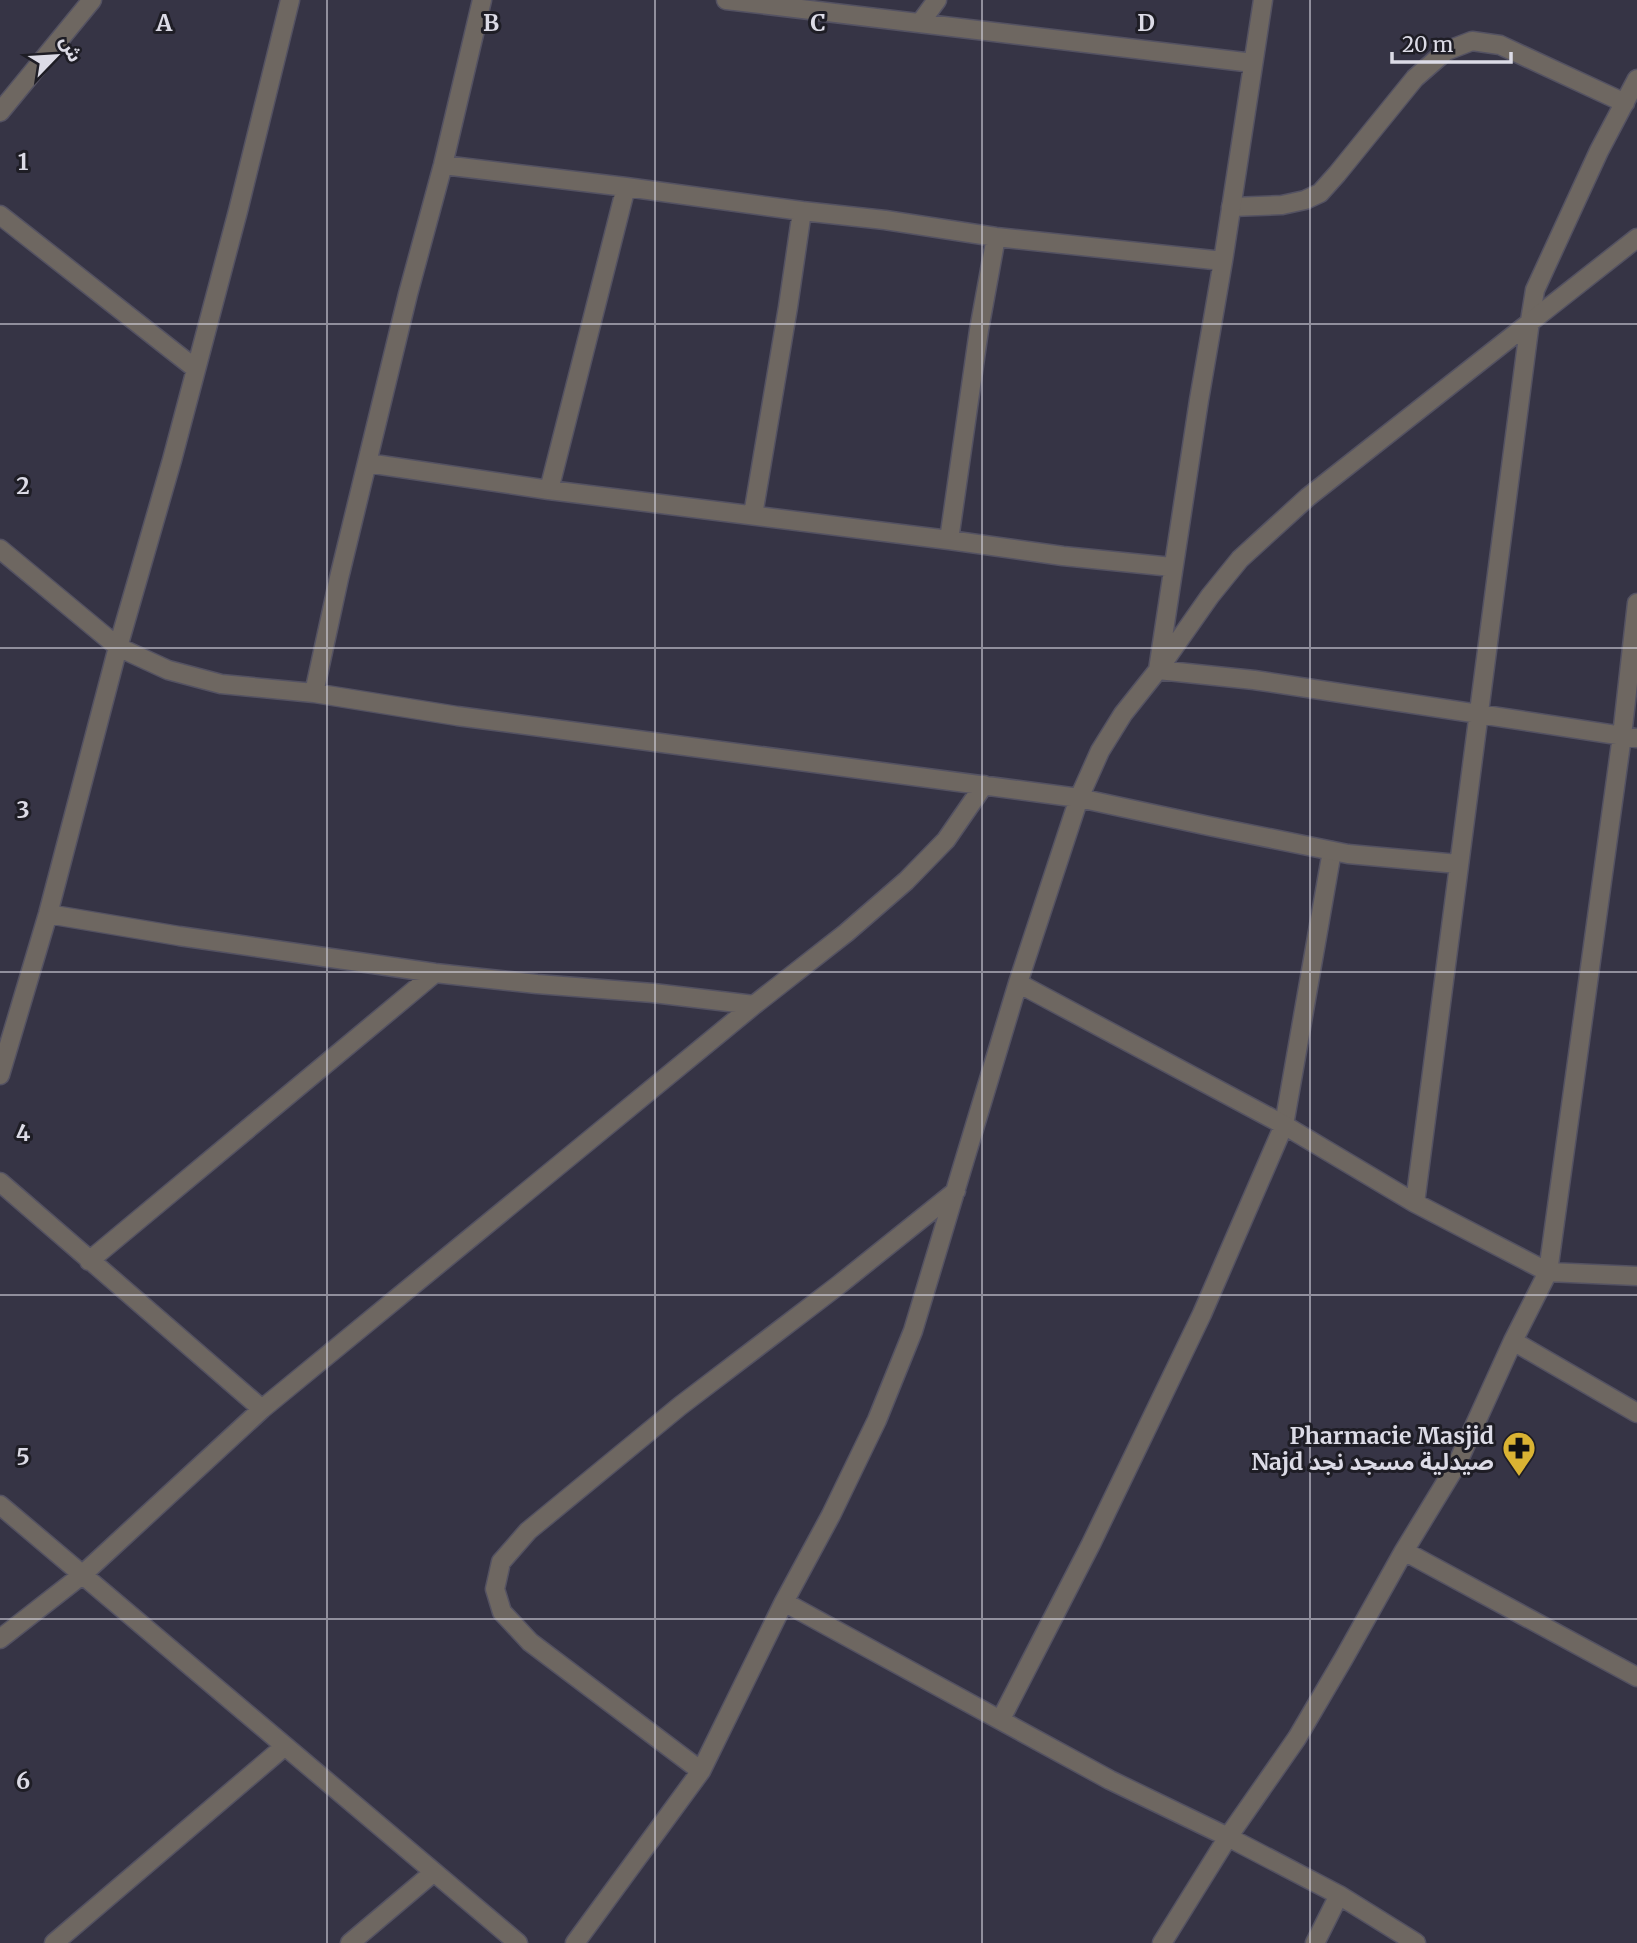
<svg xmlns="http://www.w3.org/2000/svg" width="1637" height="1943" font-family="Merriweather,'Noto Sans Arabic',serif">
  <rect width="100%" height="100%" fill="#363445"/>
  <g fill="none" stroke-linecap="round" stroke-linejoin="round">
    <defs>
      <path id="lane" d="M 1231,207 L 1282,205 L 1305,200 L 1320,193 L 1337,174 L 1415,78 L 1446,51 L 1472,41 L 1500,45 L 1625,103
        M 1530,321 L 1535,290 L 1599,151 L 1637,79
        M 1284,1125 L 1332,851"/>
      <path id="street" d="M 726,0 L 1253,63
        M 1263,0 L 1223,261 L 1199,400 L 1158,670 L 1254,680 L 1637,738
        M 920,23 L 937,0
        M 0,112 L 92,0
        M 443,165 L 626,187 L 802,211 L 885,220 L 996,237 L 1223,261
        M 0,215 L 196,369
        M 367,463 L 549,490 L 949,540 L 1063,556 L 1172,567
        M 549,490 L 626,187
        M 753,515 L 788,307 L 802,211
        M 949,540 L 979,330 L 996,237
        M 0,549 L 118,647 L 168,670 L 221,684 L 314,693 L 457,716 L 1079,798 L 1209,826 L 1348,854 L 1458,864
        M 314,693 L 339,578 L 408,294 L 443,165 L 482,0
        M 48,914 L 179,936 L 435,973 L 537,984 L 653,993 L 754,1005
        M 1018,983 L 1284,1125 L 1415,1203 L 1548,1272 L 1637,1276
        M 0,1075 L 48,914 L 118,647 L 172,460 L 238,211 L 290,0
        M 0,1182 L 262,1409
        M 1415,1203 L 1530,321
        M 89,1261 L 435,973
        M 1513,1341 L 1637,1413
        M 0,1505 L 518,1943
        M 1404,1551 L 1637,1677
        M 784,1602 L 1110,1780 L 1228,1837 L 1339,1895 L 1416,1943
        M 0,1639 L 82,1575 L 262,1409 L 754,1005 L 846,933 L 906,881 L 946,840 L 984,785
        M 1001,1719 L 1091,1544 L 1202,1314 L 1284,1125
        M 701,1771 L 530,1642 L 502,1612 L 495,1589 L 501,1562 L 528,1531 L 680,1406 L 840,1284 L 956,1191
        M 54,1943 L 285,1746
        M 350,1943 L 434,1872
        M 575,1943 L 701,1771 L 784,1602 L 831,1515 L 877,1420 L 913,1331 L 1018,983 L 1079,798 L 1100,751 L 1123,714 L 1158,670 L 1210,596 L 1240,559 L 1308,497 L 1637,238
        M 1162,1943 L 1228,1837 L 1297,1738 L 1344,1658 L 1404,1551 L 1457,1464 L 1513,1341 L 1548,1272 L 1622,736 L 1637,603
        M 1315,1943 L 1339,1895"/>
    </defs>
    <use href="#lane" stroke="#545262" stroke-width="21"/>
    <use href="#street" stroke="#545262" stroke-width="21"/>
    <use href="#lane" stroke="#6e6761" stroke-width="18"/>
    <use href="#street" stroke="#6e6761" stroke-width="18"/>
  </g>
  <path fill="none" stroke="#dcdbe6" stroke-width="2" stroke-opacity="0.55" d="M 327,0 L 327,1943M 655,0 L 655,1943M 982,0 L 982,1943M 1310,0 L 1310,1943M 0,324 L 1637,324M 0,648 L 1637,648M 0,972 L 1637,972M 0,1295 L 1637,1295M 0,1619 L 1637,1619"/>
  <defs>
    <symbol id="pharmacy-pin" viewBox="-11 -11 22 30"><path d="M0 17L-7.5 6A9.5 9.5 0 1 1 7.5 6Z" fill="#dab333" stroke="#1e1d25"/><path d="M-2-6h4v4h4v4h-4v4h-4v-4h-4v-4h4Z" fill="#111"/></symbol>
  </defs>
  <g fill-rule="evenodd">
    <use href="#pharmacy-pin" x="1500" y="1429" width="38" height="52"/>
  </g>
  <g text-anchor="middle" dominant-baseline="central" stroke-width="6" stroke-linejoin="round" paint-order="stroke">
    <g font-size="23" font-weight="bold" fill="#dcdbe6" stroke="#1e1d25" text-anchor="end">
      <text x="1494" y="1435">Pharmacie Masjid<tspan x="1494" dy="26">Najd صيدلية مسجد نجد</tspan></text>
    </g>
  </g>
  <g font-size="23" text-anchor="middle" font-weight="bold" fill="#dcdbe6" stroke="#1e1d25" stroke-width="6" stroke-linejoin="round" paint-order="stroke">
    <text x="164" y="31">A</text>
    <text x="491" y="31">B</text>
    <text x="818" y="31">C</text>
    <text x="1146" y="31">D</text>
    <text x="23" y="170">1</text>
    <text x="23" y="494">2</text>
    <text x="23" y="818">3</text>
    <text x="23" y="1141">4</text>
    <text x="23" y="1465">5</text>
    <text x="23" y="1789">6</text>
  </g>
  <g transform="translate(56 56) rotate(65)" stroke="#1e1d25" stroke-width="5" paint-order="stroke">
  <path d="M0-5L12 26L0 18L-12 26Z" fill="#dcdbe6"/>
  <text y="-10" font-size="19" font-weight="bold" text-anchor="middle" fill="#dcdbe6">ش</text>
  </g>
  <path d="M1392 52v10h119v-10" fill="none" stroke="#dcdbe6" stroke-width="3.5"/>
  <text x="1402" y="52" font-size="21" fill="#dcdbe6" stroke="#1e1d25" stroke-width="5" paint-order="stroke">20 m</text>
</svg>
